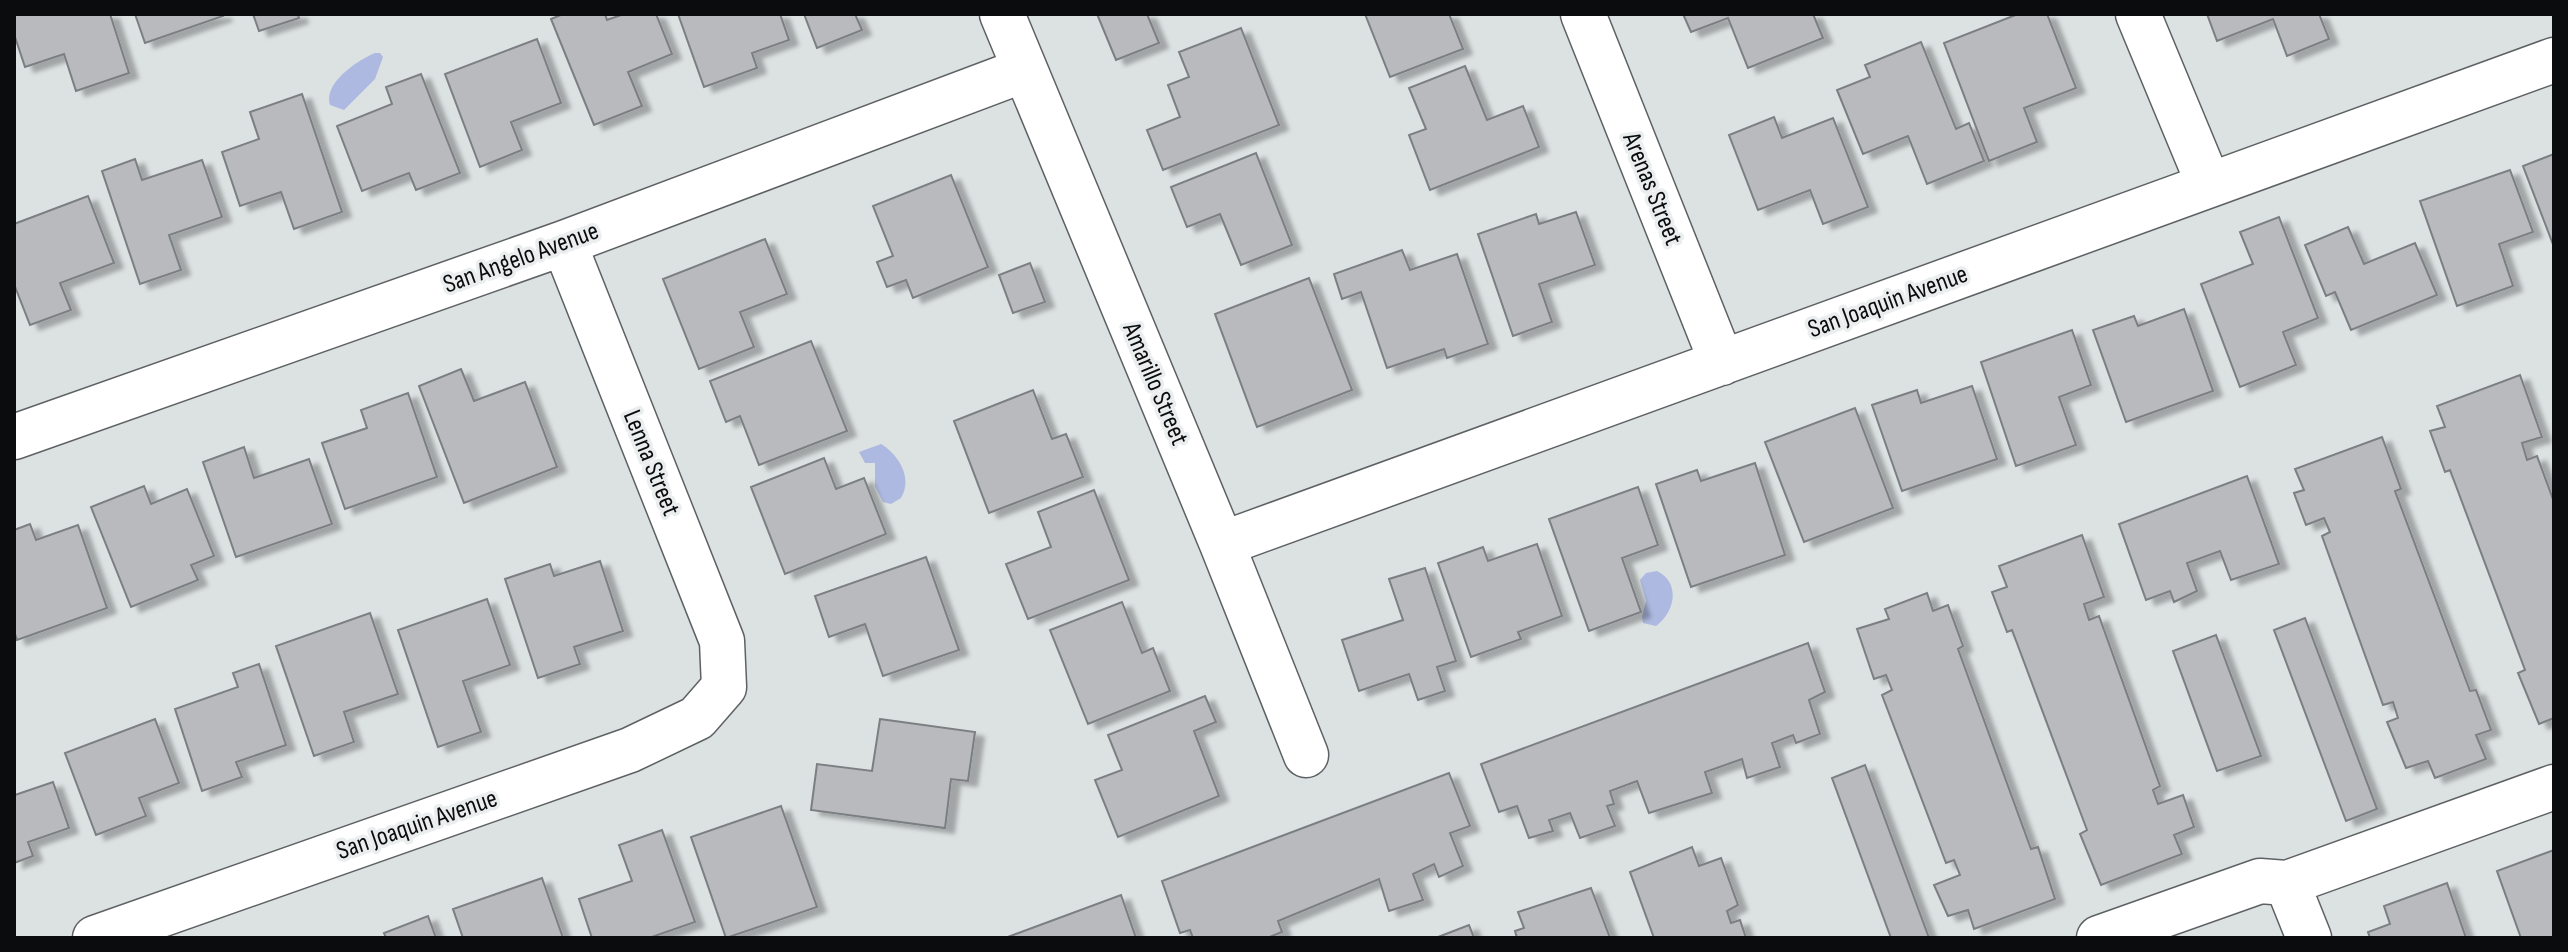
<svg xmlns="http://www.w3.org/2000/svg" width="2568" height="952" font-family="'Sofia Sans Condensed',sans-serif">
  <defs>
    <filter id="shadow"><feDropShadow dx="9" dy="5" stdDeviation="2" flood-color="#0004"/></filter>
  </defs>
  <rect width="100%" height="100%" fill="#dce1e2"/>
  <path fill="#adb9e0" d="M 375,53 L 380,53 L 383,57 L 375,79 L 344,110 L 330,105 C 323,83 358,60 375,53 Z
    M 881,444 C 899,455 913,478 901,498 L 891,504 L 883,502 L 875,486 L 875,463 L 865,463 L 859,452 Z
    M 1657,571 C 1681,583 1675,612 1656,626 L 1643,623 L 1642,617 L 1646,601 L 1640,580 L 1646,573 Z"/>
  <path fill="#b8babd" stroke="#7c7f82" stroke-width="2" filter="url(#shadow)" d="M 14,14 L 110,14 L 129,73 L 76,91 L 64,54 L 25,67 L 14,34 Z
    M 135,14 L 222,14 L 223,16 L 145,43 Z
    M 253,14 L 298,14 L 299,18 L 259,31 Z
    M 563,14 L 605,14 L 607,20 L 624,14 L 656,14 L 672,54 L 628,72 L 642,106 L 594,125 L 551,19 Z
    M 678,14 L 780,14 L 789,40 L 752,53 L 757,68 L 704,87 Z
    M 804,14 L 855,14 L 862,30 L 817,48 Z
    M 1097,14 L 1147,14 L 1159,43 L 1116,60 Z
    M 1365,14 L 1449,14 L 1463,49 L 1390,77 Z
    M 1683,14 L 1813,14 L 1823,38 L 1748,68 L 1728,18 L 1691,32 Z
    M 2018,14 L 2047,14 L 2076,88 L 2024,108 L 2037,142 L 1989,161 L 1944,43 Z
    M 2207,14 L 2319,14 L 2329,39 L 2287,56 L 2273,19 L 2217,41 Z
    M 1241,28 L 1279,125 L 1163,170 L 1147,130 L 1180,117 L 1168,85 L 1189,77 L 1179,52 Z
    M 537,39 L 561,103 L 511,122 L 522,150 L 480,167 L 445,74 Z
    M 1921,42 L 1956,129 L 1969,123 L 1984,161 L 1927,184 L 1908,136 L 1863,154 L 1837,90 L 1870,77 L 1865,65 Z
    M 1465,66 L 1487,120 L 1523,106 L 1539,147 L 1430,190 L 1409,135 L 1426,129 L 1409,88 Z
    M 421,74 L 460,173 L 416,190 L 409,173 L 362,191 L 337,126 L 392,104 L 386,87 Z
    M 302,94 L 342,212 L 294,229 L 281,192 L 240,206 L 222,152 L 259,139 L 250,112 Z
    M 1774,117 L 1782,138 L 1833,118 L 1868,207 L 1823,224 L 1810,190 L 1758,210 L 1729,135 Z
    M 1256,153 L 1292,245 L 1241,265 L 1220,214 L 1187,227 L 1171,187 Z
    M 2554,154 L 2554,247 L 2523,166 Z
    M 135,159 L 142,180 L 202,160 L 222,217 L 169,235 L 181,270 L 140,284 L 102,171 Z
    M 2510,170 L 2533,232 L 2499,244 L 2513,286 L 2457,306 L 2420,201 Z
    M 951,175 L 988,267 L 913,298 L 906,280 L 887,287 L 877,262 L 893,256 L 873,206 Z
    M 88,196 L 114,263 L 60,283 L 71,310 L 30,325 L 14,284 L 14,224 Z
    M 1576,212 L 1595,265 L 1539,284 L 1552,322 L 1513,336 L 1478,234 L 1536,214 L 1539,224 Z
    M 2279,217 L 2318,318 L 2283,332 L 2296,365 L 2240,387 L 2201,284 L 2253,264 L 2240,232 Z
    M 2348,227 L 2364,264 L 2415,243 L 2437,295 L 2351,330 L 2335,292 L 2326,296 L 2305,245 Z
    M 765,239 L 787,294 L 740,312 L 754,347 L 699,369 L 663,279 Z
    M 1402,250 L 1410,270 L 1457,254 L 1488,344 L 1447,358 L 1444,349 L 1387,368 L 1361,292 L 1342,299 L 1334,274 Z
    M 1030,263 L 1045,302 L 1013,313 L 999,275 Z
    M 1309,278 L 1352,390 L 1257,427 L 1215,314 Z
    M 2184,309 L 2213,391 L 2126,422 L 2093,330 L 2134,316 L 2138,326 Z
    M 2072,330 L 2091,385 L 2059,397 L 2076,445 L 2016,466 L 1981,362 Z
    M 811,341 L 847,431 L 759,465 L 740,416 L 726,422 L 710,381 Z
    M 461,369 L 474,401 L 525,382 L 557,467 L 464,503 L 419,386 Z
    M 2520,375 L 2542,437 L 2522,443 L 2527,460 L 2537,456 L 2554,502 L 2554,718 L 2539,724 L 2518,673 L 2525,670 L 2450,470 L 2445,472 L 2430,431 L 2445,427 L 2437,406 Z
    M 1972,386 L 1997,459 L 1902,491 L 1872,405 L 1917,390 L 1921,403 Z
    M 1033,390 L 1052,439 L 1066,434 L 1083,477 L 989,513 L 954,421 Z
    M 408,393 L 437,477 L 345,509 L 322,443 L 367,428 L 361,410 Z
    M 1855,408 L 1893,508 L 1804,542 L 1765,442 Z
    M 2382,437 L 2401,489 L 2395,491 L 2470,691 L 2476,690 L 2491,730 L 2476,735 L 2486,759 L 2435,778 L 2428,761 L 2406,768 L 2387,722 L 2398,718 L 2393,702 L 2383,705 L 2322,536 L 2330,532 L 2324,518 L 2306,525 L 2294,493 L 2304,490 L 2295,469 Z
    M 244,447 L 254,478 L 309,459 L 332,524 L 236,557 L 203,462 Z
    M 824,458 L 836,489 L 864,478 L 886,534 L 785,574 L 751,487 Z
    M 1755,463 L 1785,555 L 1691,587 L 1656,484 L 1697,470 L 1701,481 Z
    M 2247,476 L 2279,564 L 2231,580 L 2220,551 L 2187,563 L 2197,591 L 2174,602 L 2170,591 L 2146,600 L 2119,524 Z
    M 144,486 L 151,504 L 187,489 L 214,556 L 191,565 L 198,580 L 131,607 L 91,507 Z
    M 1638,487 L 1658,545 L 1622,558 L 1641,612 L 1589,631 L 1549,519 Z
    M 1094,490 L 1129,580 L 1028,619 L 1006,564 L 1051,547 L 1038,512 Z
    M 30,524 L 36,540 L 78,525 L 107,608 L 17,640 L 14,631 L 14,530 Z
    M 2082,535 L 2104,597 L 2084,604 L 2089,620 L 2099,616 L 2160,786 L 2153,790 L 2158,804 L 2183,795 L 2194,827 L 2174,835 L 2182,854 L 2101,885 L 2080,834 L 2087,830 L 2012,630 L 2007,632 L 1992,592 L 2007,587 L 1999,566 Z
    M 1537,544 L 1562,616 L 1518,632 L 1521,639 L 1471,657 L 1438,563 L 1483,547 L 1488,561 Z
    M 926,557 L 959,650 L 883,676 L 865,624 L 829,637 L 815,596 Z
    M 600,561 L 623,631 L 574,647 L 580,664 L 538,678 L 505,579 L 550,564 L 554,576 Z
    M 1425,568 L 1456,661 L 1437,667 L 1445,691 L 1418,700 L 1409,674 L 1359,691 L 1342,640 L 1403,620 L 1389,579 Z
    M 1927,593 L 1933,611 L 1948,605 L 1963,646 L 1958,649 L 2031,849 L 2038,847 L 2055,899 L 1974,929 L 1968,910 L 1948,916 L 1934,885 L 1960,875 L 1954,860 L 1946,863 L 1882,695 L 1892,690 L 1886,675 L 1874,679 L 1857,629 L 1889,619 L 1885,609 Z
    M 487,599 L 510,665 L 463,681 L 481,732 L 438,747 L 398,630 Z
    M 1122,602 L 1142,653 L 1153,648 L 1170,691 L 1088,724 L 1050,630 Z
    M 370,613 L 398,694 L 344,712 L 354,742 L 314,756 L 276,646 Z
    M 2305,618 L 2377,809 L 2346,821 L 2274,630 Z
    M 2216,635 L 2261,756 L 2217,771 L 2173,651 Z
    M 1808,643 L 1825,692 L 1809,700 L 1820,734 L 1796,743 L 1793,735 L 1772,743 L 1780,767 L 1747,778 L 1742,759 L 1705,772 L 1712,793 L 1649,813 L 1637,781 L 1610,791 L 1614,804 L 1607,806 L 1615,826 L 1580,838 L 1570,813 L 1549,820 L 1553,831 L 1529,838 L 1517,806 L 1499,812 L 1481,764 Z
    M 259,664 L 286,745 L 236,762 L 242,777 L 202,791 L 175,709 L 238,687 L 233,673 Z
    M 1205,696 L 1216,722 L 1194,731 L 1219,796 L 1118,837 L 1095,780 L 1122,770 L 1108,735 Z
    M 155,719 L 179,783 L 139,798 L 146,816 L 96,835 L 65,753 Z
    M 880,719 L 975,732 L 968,781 L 951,779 L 945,828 L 811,810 L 817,764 L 872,771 Z
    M 1865,765 L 1929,938 L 1891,938 L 1832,778 Z
    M 1449,773 L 1470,826 L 1450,833 L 1463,866 L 1439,877 L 1434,864 L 1413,874 L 1423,900 L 1389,911 L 1379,879 L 1278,921 L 1282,932 L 1267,938 L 1193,938 L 1190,930 L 1180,933 L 1162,881 Z
    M 53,782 L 69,828 L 28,842 L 33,856 L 14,863 L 14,793 L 15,795 Z
    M 781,806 L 817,907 L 726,938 L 691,837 Z
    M 662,830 L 695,922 L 649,938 L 592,938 L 579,899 L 632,881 L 619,845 Z
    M 1692,847 L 1699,866 L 1721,858 L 1738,905 L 1727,911 L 1731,923 L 1740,920 L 1746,938 L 1654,938 L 1630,872 Z
    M 2554,850 L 2554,938 L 2521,938 L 2497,871 Z
    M 542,878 L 563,938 L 463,938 L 453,909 Z
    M 2447,883 L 2466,938 L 2370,938 L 2368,932 L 2390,924 L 2384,906 Z
    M 1591,888 L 1610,938 L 1517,938 L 1515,931 L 1524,928 L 1518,912 Z
    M 1121,895 L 1136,938 L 1005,938 Z
    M 428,916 L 436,938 L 386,938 L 384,933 Z
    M 1469,925 L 1474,938 L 1438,938 L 1438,937 Z"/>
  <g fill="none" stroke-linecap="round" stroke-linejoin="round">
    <defs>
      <path id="minor" d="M 1002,14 L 1222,544 L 1306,755
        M 1583,14 L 1722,363
        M 2138,14 L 2209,185
        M 14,437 L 564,243 L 1024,70
        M 1222,544 L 2554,60
        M 2287,883 L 2309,938
        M 95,938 L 630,750 L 697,718 L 724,687 L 722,641 L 564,243
        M 2099,938 L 2260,881 L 2287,883 L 2554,787"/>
    </defs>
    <use href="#minor" stroke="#5e6163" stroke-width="47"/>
    <use href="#minor" stroke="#fff" stroke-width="44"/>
  </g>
  <g text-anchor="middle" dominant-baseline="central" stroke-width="7" stroke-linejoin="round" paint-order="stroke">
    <g font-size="26" fill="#0b0c0d" stroke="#eaeeef">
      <text transform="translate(1652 189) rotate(68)">Arenas Street</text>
      <text transform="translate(521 258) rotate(-20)">San Angelo Avenue</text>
      <text transform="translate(1888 302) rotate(-20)">San Joaquin Avenue</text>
      <text transform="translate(1155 384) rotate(67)">Amarillo Street</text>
      <text transform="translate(651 463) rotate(68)">Lenna Street</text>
      <text transform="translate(417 825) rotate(-19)">San Joaquin Avenue</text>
    </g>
  </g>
  <rect width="2568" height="952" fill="none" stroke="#0b0c0d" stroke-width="32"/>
</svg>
